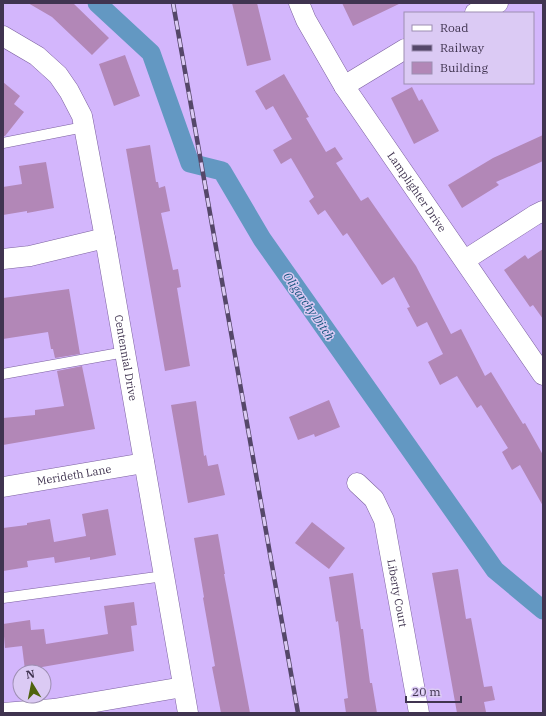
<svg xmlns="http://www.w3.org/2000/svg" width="546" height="716" font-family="'IBM Plex Serif',serif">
  <rect width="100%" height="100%" fill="#d3b6fc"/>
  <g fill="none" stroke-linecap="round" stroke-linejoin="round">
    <path stroke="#6398c2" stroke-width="19" d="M 97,3 L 151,53 L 190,163 L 222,171 L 262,239 L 495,570 L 543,610"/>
  </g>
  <path fill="#b287b7" d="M 28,3 L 73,3 L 109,38 L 92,55 L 52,17 Z
    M 232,3 L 257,3 L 271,60 L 247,66 Z
    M 342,3 L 401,3 L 353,26 Z
    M 125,55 L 140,96 L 114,106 L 99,64 Z
    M 284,74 L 309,117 L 306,118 L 326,152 L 335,147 L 343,159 L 336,163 L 361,201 L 368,197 L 416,266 L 451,334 L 461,329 L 485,376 L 491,372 L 523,424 L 525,423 L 543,455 L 543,506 L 520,465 L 512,470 L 502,452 L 508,448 L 481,405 L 477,408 L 457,376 L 440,385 L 428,362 L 443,354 L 427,322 L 417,327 L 407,308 L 410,307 L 394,277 L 382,285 L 347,233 L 343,236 L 325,210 L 318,215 L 309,201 L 314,197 L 291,158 L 281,164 L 273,150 L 292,139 L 273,106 L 266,110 L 255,91 Z
    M 3,82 L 20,96 L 14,104 L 24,112 L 5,136 L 3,136 Z
    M 412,87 L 419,101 L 422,99 L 439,131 L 414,144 L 391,98 Z
    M 543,135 L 543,161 L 496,182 L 499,185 L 462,208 L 448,185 L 493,158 Z
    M 150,145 L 156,182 L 158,182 L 159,188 L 165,186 L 170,211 L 161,213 L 173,270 L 178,269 L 181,287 L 177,288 L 190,366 L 165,371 L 126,149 Z
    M 46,162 L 54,208 L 27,213 L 27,211 L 3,215 L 3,187 L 22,184 L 19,166 Z
    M 543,249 L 543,319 L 533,305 L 530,307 L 504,270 L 525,255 L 528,259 Z
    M 69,289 L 80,354 L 55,358 L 53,349 L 51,349 L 48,332 L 3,339 L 3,298 Z
    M 82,366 L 95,429 L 3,445 L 3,418 L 35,415 L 35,410 L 64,406 L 57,371 Z
    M 329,400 L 340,427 L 315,437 L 314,434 L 298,440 L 289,417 Z
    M 196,401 L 204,456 L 206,455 L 208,466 L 218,464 L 225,495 L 188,503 L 171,405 Z
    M 108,509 L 116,555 L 90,560 L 90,557 L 55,563 L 54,557 L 27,561 L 28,567 L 3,571 L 3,528 L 27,525 L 27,523 L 50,519 L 54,542 L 86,536 L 82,514 Z
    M 312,522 L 345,548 L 329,569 L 295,543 Z
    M 218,534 L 225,574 L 224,574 L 250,713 L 221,713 L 212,667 L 215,666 L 203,598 L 204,597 L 194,538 Z
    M 458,569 L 466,619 L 471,618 L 484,687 L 492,686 L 495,700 L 484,702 L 486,712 L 477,713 L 457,713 L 432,573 Z
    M 353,573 L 361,629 L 363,629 L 370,683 L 372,683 L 377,713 L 346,713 L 344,699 L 348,698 L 338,621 L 336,622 L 329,577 Z
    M 134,602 L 137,625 L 131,626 L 134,651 L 25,670 L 22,646 L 5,648 L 3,624 L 30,620 L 31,630 L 44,629 L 46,644 L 108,634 L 104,606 Z"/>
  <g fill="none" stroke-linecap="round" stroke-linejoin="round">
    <defs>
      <path id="lane" d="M 3,143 L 84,127
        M 3,374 L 125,352
        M 3,598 L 164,576"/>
      <g id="street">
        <path id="s1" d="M 299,3 L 306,20 L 344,86 L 543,375"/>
        <path d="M 475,13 L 498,3"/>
        <path id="s2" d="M 3,36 L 37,56 L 58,75 L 69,91 L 82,116 L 105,238 L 188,713"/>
        <path d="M 344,86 L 405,49"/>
        <path d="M 3,259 L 30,256 L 105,238"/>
        <path d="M 465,260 L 535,215 L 543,211"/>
        <path id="s3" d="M 357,483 L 374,499 L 384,520 L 419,713"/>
        <path id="s4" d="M 3,487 L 144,463"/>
        <path d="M 3,713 L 54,709 L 183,687"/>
      </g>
    </defs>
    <use href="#lane" stroke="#7c61a0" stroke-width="11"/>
    <use href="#street" stroke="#7c61a0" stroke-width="21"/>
    <use href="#lane" stroke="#fff" stroke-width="10"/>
    <use href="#street" stroke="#fff" stroke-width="20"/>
    <defs>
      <path id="rail" d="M 173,3 L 298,713"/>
    </defs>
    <use href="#rail" stroke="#554769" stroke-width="4.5"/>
    <use href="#rail" stroke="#dbcaf4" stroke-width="3" stroke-dasharray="9" stroke-linecap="butt"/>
  </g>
  <g text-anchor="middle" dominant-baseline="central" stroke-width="3" stroke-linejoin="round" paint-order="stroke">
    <g font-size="11" fill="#403450" stroke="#dbcaf4">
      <text stroke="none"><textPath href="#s1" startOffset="223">Lamplighter Drive</textPath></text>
      <text stroke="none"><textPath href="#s2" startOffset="361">Centennial Drive</textPath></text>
      <text stroke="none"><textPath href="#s4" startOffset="72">Merideth Lane</textPath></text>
      <text stroke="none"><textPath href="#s3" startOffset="121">Liberty Court</textPath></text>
    </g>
    <g font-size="12" font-style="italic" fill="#17557e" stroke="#dbcaf4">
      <text transform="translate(309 306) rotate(55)">Oligarchy Ditch</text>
    </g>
  </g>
  <rect width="546" height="716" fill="none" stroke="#403450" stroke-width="8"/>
  <rect x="404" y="12" width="130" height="72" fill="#dbcaf4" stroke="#9d8eb2"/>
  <rect x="412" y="25" width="20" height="6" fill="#ffffff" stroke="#9d8eb2"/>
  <text x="440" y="32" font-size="12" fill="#403450">Road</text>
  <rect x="412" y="45" width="20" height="6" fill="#554769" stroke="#9d8eb2"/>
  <text x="440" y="52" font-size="12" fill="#403450">Railway</text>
  <rect x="412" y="62" width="20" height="12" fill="#b287b7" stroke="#9d8eb2"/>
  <text x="440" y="72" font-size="12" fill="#403450">Building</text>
  <g transform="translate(32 684) rotate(350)"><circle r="19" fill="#dbcaf4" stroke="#9d8eb2"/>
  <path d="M0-3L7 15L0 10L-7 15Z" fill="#4f630e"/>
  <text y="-6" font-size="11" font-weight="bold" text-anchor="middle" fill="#403450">N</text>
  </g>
  <path d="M406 696v6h55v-6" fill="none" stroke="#403450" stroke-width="2"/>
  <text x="412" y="696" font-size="12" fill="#403450" stroke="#dbcaf4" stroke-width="3" paint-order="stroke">20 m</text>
</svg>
